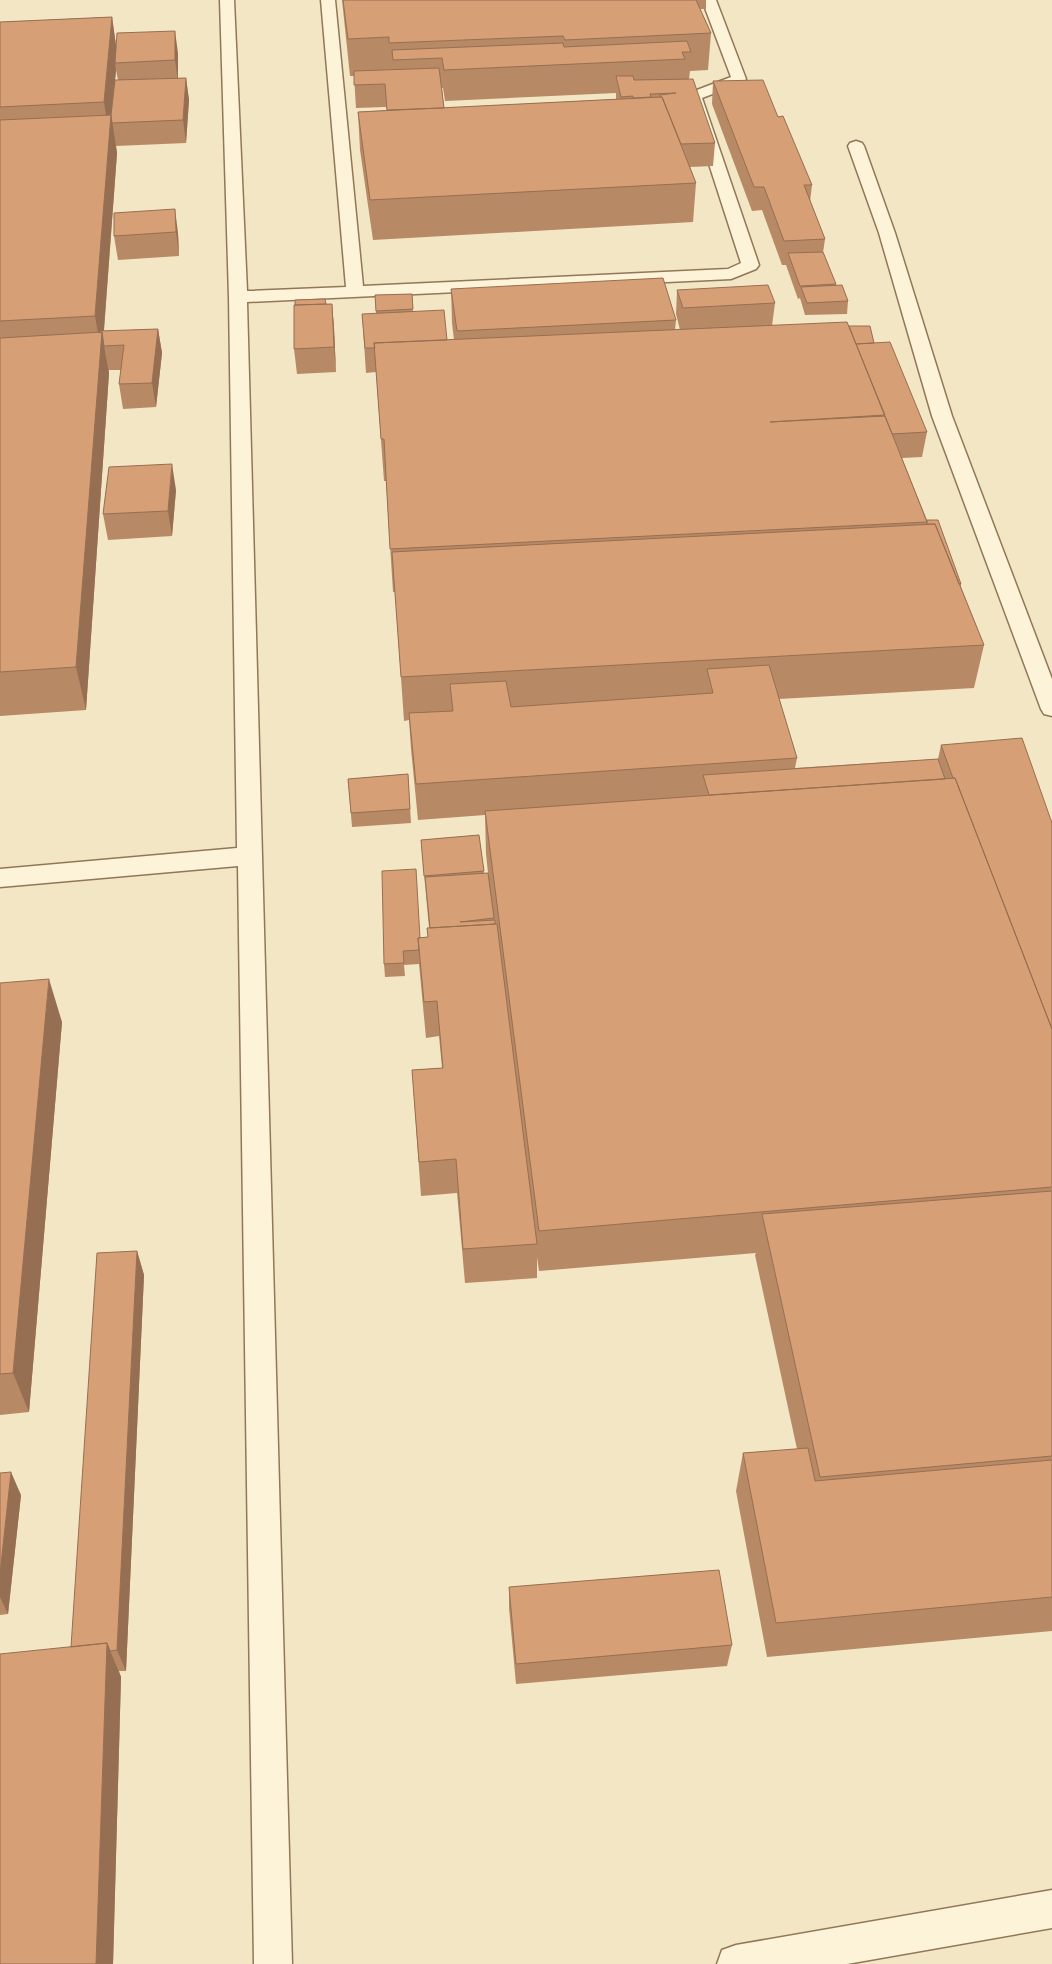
<svg xmlns="http://www.w3.org/2000/svg" width="1052" height="1964" font-family="'Source Serif 4',serif">
  <rect width="100%" height="100%" fill="#f3e6c4"/>
  <g fill="none" stroke-linecap="round" stroke-linejoin="round">
    <defs>
      <path id="lane" d="M 220,0 L 234,0 L 247,291 L 346,287 L 321,0 L 335,0 L 363,286 L 728,269 L 741,263 L 687,96 L 689,93 L 731,77 L 702,0 L 716,0 L 746,79 L 744,82 L 702,98 L 759,265 L 756,269 L 731,279 L 247,302 L 292,1964 L 254,1964 L 238,866 L 0,887 L 0,869 L 237,848 L 229,297 Z
        M 856,141 L 862,143 L 864,146 L 895,233 L 952,416 L 1052,679 L 1052,716 L 1044,714 L 1041,709 L 932,416 L 879,233 L 848,146 L 850,143 Z
        M 1052,1890 L 1052,1928 L 847,1964 L 717,1964 L 722,1950 L 736,1945 Z"/>
    </defs>
    <use href="#lane" stroke="#917758" stroke-width="3"/>
    <use href="#lane" fill="#fcf3d9" fill-rule="evenodd"/>
  </g>
  <path fill="#b88965" fill-rule="evenodd" d="M 342,0 L 706,0 L 706,9 L 700,9 L 711,33 L 708,70 L 690,71 L 689,79 L 715,143 L 713,166 L 690,167 L 696,183 L 693,222 L 373,240 L 360,150 L 358,112 L 387,110 L 386,107 L 356,108 L 354,76 L 350,76 ZM 442,88 L 443,88 L 445,101 L 616,93 L 616,99 L 444,108 Z
    M 112,17 L 116,45 L 178,53 L 178,78 L 186,78 L 189,100 L 186,143 L 116,146 L 117,153 L 104,331 L 158,329 L 162,353 L 156,407 L 123,409 L 119,384 L 121,370 L 109,370 L 109,373 L 86,710 L 0,716 L 0,22 ZM 116,70 L 118,80 L 114,87 Z
    M 713,81 L 778,117 L 812,185 L 810,202 L 825,239 L 823,253 L 836,284 L 836,286 L 848,301 L 847,314 L 805,315 L 800,298 L 798,299 L 786,265 L 782,265 L 762,210 L 752,211 L 712,104 Z
    M 114,213 L 178,233 L 179,256 L 118,260 L 114,236 Z
    M 451,289 L 676,320 L 675,330 L 680,330 L 676,314 L 677,290 L 775,303 L 772,326 L 849,326 L 874,343 L 927,432 L 922,457 L 902,458 L 927,520 L 961,584 L 961,587 L 984,645 L 974,688 L 779,699 L 797,758 L 795,768 L 938,759 L 941,745 L 1052,823 L 1052,1631 L 767,1657 L 736,1491 L 743,1453 L 797,1449 L 755,1255 L 756,1253 L 539,1271 L 537,1257 L 537,1278 L 465,1283 L 457,1193 L 421,1196 L 412,1070 L 442,1068 L 439,1036 L 426,1038 L 419,964 L 404,965 L 405,976 L 385,977 L 384,964 L 420,938 L 428,937 L 429,928 L 421,840 L 479,835 L 484,873 L 488,873 L 486,854 L 485,815 L 418,820 L 411,749 L 409,720 L 404,721 L 395,592 L 393,592 L 386,481 L 384,481 L 376,372 L 366,373 L 362,314 L 376,314 L 375,295 L 412,294 L 413,312 L 447,340 L 454,340 L 452,323 Z
    M 326,304 L 332,304 L 334,328 L 336,372 L 297,374 L 294,349 Z
    M 176,490 L 172,536 L 108,540 L 103,514 Z
    M 408,774 L 411,823 L 352,827 L 348,779 Z
    M 0,983 L 62,1022 L 29,1412 L 0,1415 Z
    M 137,1251 L 144,1275 L 126,1671 L 119,1671 L 121,1677 L 113,1964 L 0,1964 L 71,1647 Z
    M 0,1473 L 21,1495 L 8,1614 L 0,1615 Z
    M 509,1587 L 732,1645 L 727,1666 L 516,1684 L 509,1608 Z"/>
  <path fill="#966f53" d="M 112,17 L 117,53 L 115,63 L 116,70 L 112,120 L 117,153 L 103,341 L 109,373 L 86,710 L 76,667 L 100,346 L 95,316 L 109,135 L 104,102 Z
    M 175,31 L 178,53 L 178,82 L 175,60 Z
    M 186,78 L 189,100 L 186,143 L 183,120 Z
    M 175,209 L 178,233 L 179,256 L 176,232 Z
    M 332,304 L 334,328 L 336,372 L 334,347 Z
    M 158,329 L 162,353 L 156,407 L 152,383 Z
    M 172,464 L 176,490 L 172,536 L 168,511 Z
    M 49,979 L 62,1022 L 29,1412 L 13,1373 Z
    M 137,1251 L 144,1275 L 126,1671 L 117,1650 Z
    M 11,1472 L 21,1495 L 8,1614 L 0,1597 L 0,1574 Z
    M 107,1643 L 121,1677 L 113,1964 L 96,1964 Z"/>
  <path fill="#d69f76" stroke="#966f53" d="M 343,0 L 696,0 L 711,33 L 565,40 L 563,36 L 389,43 L 389,37 L 348,39 Z
    M 112,17 L 104,102 L 0,107 L 0,22 Z
    M 175,31 L 175,60 L 115,63 L 117,33 Z
    M 687,41 L 691,52 L 682,52 L 685,59 L 444,70 L 442,58 L 393,60 L 392,50 L 563,43 L 564,47 Z
    M 439,68 L 444,108 L 387,110 L 385,84 L 354,85 L 354,71 Z
    M 616,76 L 633,76 L 634,80 L 693,79 L 715,143 L 681,144 L 662,97 L 660,97 L 660,95 L 676,93 L 650,94 L 651,97 L 633,98 L 633,96 L 621,97 Z
    M 186,78 L 183,120 L 112,123 L 111,115 L 115,80 Z
    M 763,80 L 778,117 L 783,116 L 812,185 L 804,185 L 825,239 L 784,241 L 764,187 L 754,187 L 713,81 Z
    M 662,97 L 696,183 L 370,200 L 358,112 Z
    M 111,115 L 95,316 L 0,321 L 0,120 Z
    M 175,209 L 176,232 L 114,236 L 114,213 Z
    M 823,252 L 836,284 L 800,286 L 788,253 Z
    M 663,278 L 676,320 L 457,331 L 451,289 Z
    M 768,285 L 775,303 L 683,308 L 677,290 Z
    M 842,285 L 848,301 L 807,303 L 801,287 Z
    M 412,294 L 413,309 L 376,311 L 375,295 Z
    M 325,299 L 326,304 L 295,305 L 295,300 Z
    M 332,304 L 334,347 L 294,349 L 294,305 Z
    M 444,310 L 447,340 L 374,343 L 375,348 L 365,348 L 362,314 Z
    M 847,322 L 885,415 L 770,422 L 885,416 L 927,522 L 390,549 L 384,439 L 381,439 L 374,343 Z
    M 849,326 L 870,326 L 874,343 L 856,344 Z
    M 158,329 L 152,383 L 119,384 L 124,345 L 104,346 L 102,332 L 99,333 L 99,331 Z
    M 102,332 L 76,667 L 0,672 L 0,338 Z
    M 890,342 L 927,432 L 892,434 L 856,344 Z
    M 172,464 L 168,511 L 103,514 L 109,467 Z
    M 927,520 L 938,520 L 961,584 L 959,584 L 935,524 L 927,524 Z
    M 935,524 L 984,645 L 401,677 L 392,552 Z
    M 769,665 L 797,758 L 416,784 L 409,713 L 453,711 L 450,684 L 506,681 L 511,707 L 713,693 L 707,669 Z
    M 1022,738 L 1052,823 L 1052,1029 L 955,778 L 953,778 L 941,745 Z
    M 938,759 L 945,779 L 709,795 L 703,775 Z
    M 408,774 L 410,809 L 351,813 L 348,779 Z
    M 955,778 L 1052,1029 L 1052,1187 L 539,1231 L 485,811 Z
    M 479,835 L 484,871 L 424,876 L 421,840 Z
    M 416,869 L 420,938 L 418,938 L 419,950 L 403,951 L 404,963 L 384,964 L 382,871 Z
    M 488,873 L 494,918 L 460,922 L 495,920 L 495,924 L 430,928 L 425,877 Z
    M 497,924 L 537,1244 L 463,1249 L 456,1159 L 419,1162 L 412,1070 L 443,1068 L 437,1001 L 424,1002 L 418,938 L 428,937 L 427,928 Z
    M 49,979 L 13,1373 L 0,1374 L 0,983 Z
    M 1052,1191 L 1052,1456 L 820,1477 L 762,1214 Z
    M 137,1251 L 117,1650 L 110,1651 L 107,1643 L 71,1647 L 97,1253 Z
    M 808,1448 L 815,1481 L 1052,1460 L 1052,1597 L 776,1623 L 743,1453 Z
    M 11,1472 L 0,1574 L 0,1473 Z
    M 719,1570 L 732,1645 L 516,1664 L 509,1587 Z
    M 107,1643 L 96,1964 L 0,1964 L 0,1654 Z"/>
</svg>
